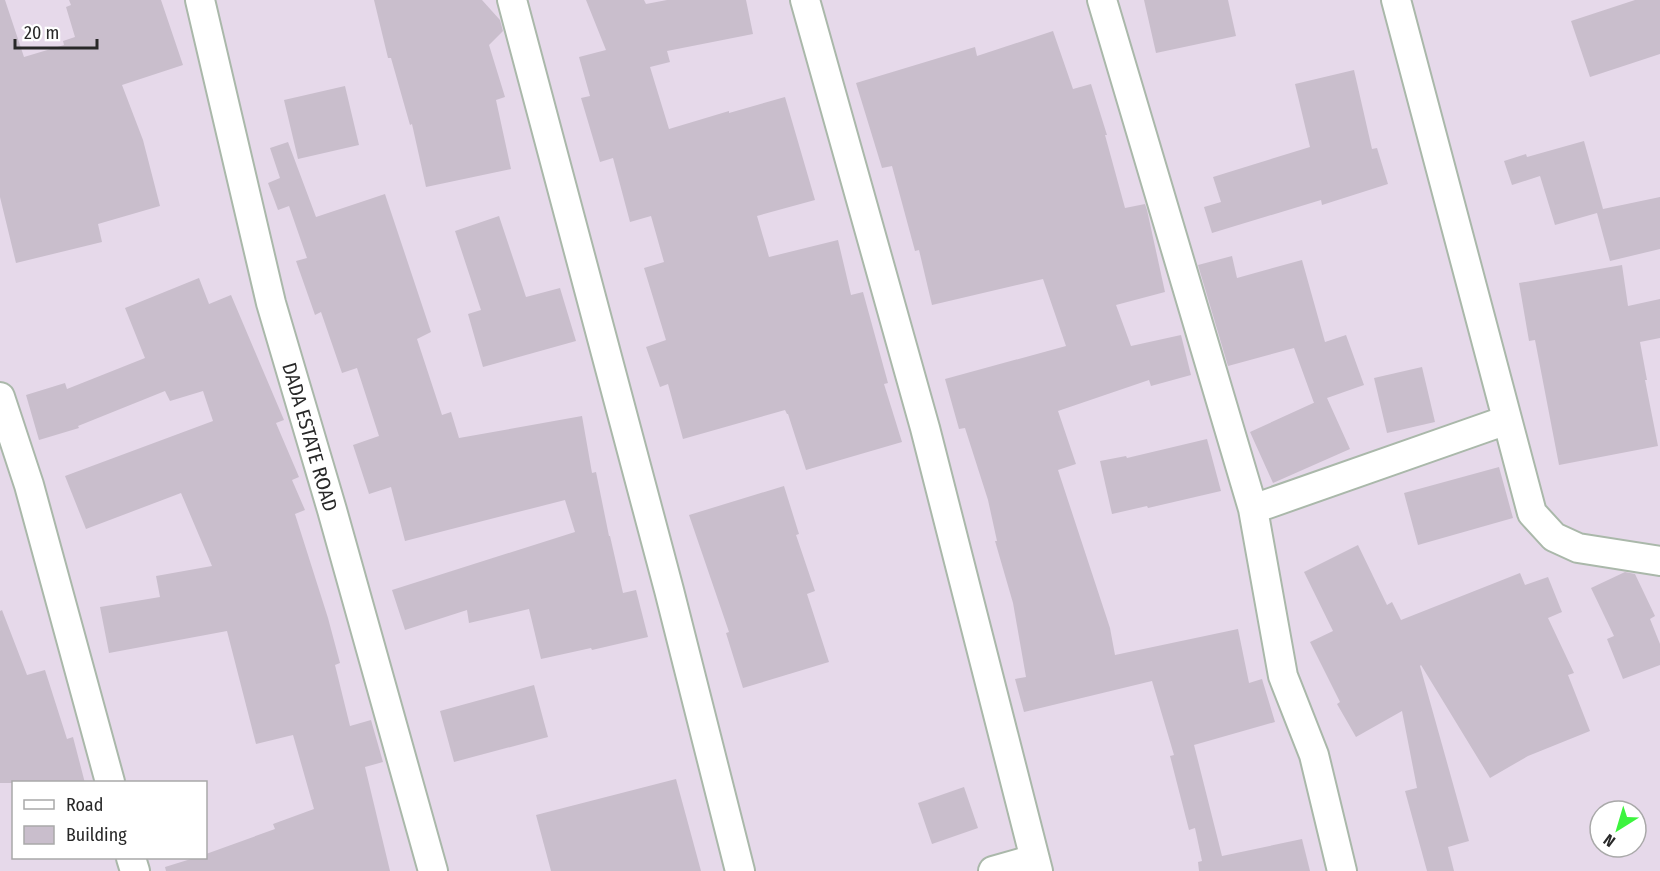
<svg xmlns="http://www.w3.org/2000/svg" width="1660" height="871" font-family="'Fira Sans Condensed',sans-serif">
  <rect width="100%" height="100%" fill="#e6d9ea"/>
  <path fill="#c9becc" d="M 0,0 L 5,0 L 24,57 L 64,45 L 63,41 L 75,37 L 66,7 L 71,5 L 69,0 L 161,0 L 183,65 L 122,85 L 143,140 L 160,206 L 98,224 L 102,242 L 16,263 L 0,197 Z
    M 374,0 L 482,0 L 500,20 L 503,31 L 489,45 L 505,97 L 496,100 L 511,169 L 426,187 L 412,124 L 410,125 L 391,58 L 388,58 Z
    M 586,0 L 644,0 L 646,4 L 667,0 L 746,0 L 753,34 L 667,51 L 670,62 L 650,67 L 669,129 L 729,111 L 729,113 L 785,97 L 815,200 L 757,216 L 769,257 L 838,240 L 851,295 L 863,292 L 888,383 L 884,384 L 902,442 L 806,470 L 788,414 L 787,414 L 785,410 L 683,439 L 668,384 L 660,387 L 646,347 L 666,340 L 644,268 L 664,262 L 651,216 L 630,222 L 613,158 L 600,162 L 581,98 L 590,96 L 579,57 L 606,50 Z
    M 1144,0 L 1228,0 L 1236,36 L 1156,53 Z
    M 1635,0 L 1660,0 L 1660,54 L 1590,77 L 1571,21 Z
    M 1053,31 L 1073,89 L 1091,84 L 1107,135 L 1105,135 L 1125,208 L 1145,204 L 1147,210 L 1165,292 L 1116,305 L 1131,346 L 1181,335 L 1191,375 L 1151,386 L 1149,380 L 1058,411 L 1076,464 L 1058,470 L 1110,628 L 1115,655 L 1238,629 L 1249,683 L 1262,679 L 1275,722 L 1194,745 L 1222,856 L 1302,839 L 1310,871 L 1199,871 L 1198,862 L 1202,861 L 1195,828 L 1189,830 L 1170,756 L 1174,755 L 1152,681 L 1024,712 L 1015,679 L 1026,677 L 1013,603 L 995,541 L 997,541 L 988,500 L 965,428 L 959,429 L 945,379 L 1066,346 L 1043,279 L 932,305 L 919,250 L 915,251 L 892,166 L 882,168 L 856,83 L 975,47 L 977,56 Z
    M 1354,70 L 1372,149 L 1377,148 L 1388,184 L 1322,205 L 1321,200 L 1212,233 L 1204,207 L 1221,202 L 1213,177 L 1310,147 L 1295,84 Z
    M 345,86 L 359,145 L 298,159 L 284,100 Z
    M 1584,141 L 1603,209 L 1660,197 L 1660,249 L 1610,261 L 1597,213 L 1555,225 L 1540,176 L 1512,185 L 1504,161 L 1526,154 L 1527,157 Z
    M 288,142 L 316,217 L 385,194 L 431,332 L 417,339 L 442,415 L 451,412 L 459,438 L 582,416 L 592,473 L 596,472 L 609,536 L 610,536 L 623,593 L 636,590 L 648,637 L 592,650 L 591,648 L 541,659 L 529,609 L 469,623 L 467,610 L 405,630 L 392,590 L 575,532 L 565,500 L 405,541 L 391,487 L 369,494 L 353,445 L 379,436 L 357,368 L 342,373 L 321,312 L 315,315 L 296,261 L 307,258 L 289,206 L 278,210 L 268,183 L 280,178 L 270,148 Z
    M 499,216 L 526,297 L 560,288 L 576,341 L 483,367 L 468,314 L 481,310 L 455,231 Z
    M 1232,256 L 1237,278 L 1302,260 L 1325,342 L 1346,335 L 1364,385 L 1327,398 L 1350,449 L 1273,483 L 1250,432 L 1320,400 L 1314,403 L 1294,348 L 1228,366 L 1198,265 Z
    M 1622,265 L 1628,306 L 1660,299 L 1660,338 L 1640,342 L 1647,380 L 1645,380 L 1658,446 L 1559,465 L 1535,340 L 1529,341 L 1519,283 Z
    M 199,278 L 209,304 L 231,295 L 284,420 L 276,423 L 299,477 L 292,480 L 305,510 L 295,514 L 328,618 L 340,663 L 335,665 L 350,726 L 371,720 L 383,762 L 365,767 L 390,871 L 166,871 L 165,867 L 194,858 L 206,858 L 206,854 L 275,829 L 273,824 L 314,809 L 293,735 L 256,744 L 227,631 L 109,653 L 100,607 L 160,597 L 156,576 L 212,566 L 181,493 L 86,529 L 65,476 L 213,421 L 203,391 L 170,401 L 165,391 L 78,426 L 79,428 L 39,440 L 26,395 L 65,383 L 67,389 L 145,358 L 125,308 Z
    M 1422,367 L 1435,422 L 1387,433 L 1374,378 Z
    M 1207,439 L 1221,491 L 1148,508 L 1147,506 L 1112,514 L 1100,461 L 1126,456 L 1127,458 Z
    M 1499,467 L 1513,518 L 1418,545 L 1404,493 Z
    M 784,486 L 799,534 L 796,535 L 815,591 L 807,594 L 829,662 L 743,688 L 726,633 L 729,632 L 689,515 Z
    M 1358,545 L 1387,605 L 1392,602 L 1401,620 L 1520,573 L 1525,585 L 1548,577 L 1562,612 L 1548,618 L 1574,673 L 1568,675 L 1590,731 L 1528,756 L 1490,778 L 1421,665 L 1420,666 L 1469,841 L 1448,847 L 1454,871 L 1427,871 L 1405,791 L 1417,788 L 1402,711 L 1356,737 L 1337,704 L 1340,702 L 1310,642 L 1333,631 L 1304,572 Z
    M 1625,572 L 1635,574 L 1655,616 L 1650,619 L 1660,644 L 1660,665 L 1623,679 L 1607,639 L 1614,636 L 1591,588 Z
    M 2,610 L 27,675 L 45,670 L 67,739 L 73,737 L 85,783 L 0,783 L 0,611 Z
    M 534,685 L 548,737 L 454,762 L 440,711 Z
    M 676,779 L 701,871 L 551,871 L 536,815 Z
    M 964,787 L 978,828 L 932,844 L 918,803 Z"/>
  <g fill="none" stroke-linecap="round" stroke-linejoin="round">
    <defs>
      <path id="street" d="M 200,0 L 271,303 L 332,510 L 433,871
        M 512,0 L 669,590 L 740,871
        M 805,0 L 925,428 L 1038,871
        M 1102,0 L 1253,509 L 1283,676 L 1314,755 L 1342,871
        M 1396,0 L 1532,513 L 1554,537 L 1578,548 L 1660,561
        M 0,397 L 29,485 L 110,782
        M 1253,509 L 1507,420
        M 131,858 L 135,871
        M 993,871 L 1035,859"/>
    </defs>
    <use href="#street" stroke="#aab8aa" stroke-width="32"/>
    <use href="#street" stroke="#fff" stroke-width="28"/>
  </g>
  <g text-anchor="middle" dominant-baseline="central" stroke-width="4.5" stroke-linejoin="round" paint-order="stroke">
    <g font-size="20" fill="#282828" stroke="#fff">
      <text transform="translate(310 437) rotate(74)">DADA ESTATE ROAD</text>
    </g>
  </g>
  <rect x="12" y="781" width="195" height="78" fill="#ffffff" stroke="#a9a9a9" stroke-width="1.5"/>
  <rect x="24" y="800" width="30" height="9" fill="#ffffff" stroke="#a9a9a9" stroke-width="1.5"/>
  <text x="66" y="811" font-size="18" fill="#282828">Road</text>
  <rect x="24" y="826" width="30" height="18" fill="#c9becc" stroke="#a9a9a9" stroke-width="1.5"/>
  <text x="66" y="841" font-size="18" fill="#282828">Building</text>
  <g transform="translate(1618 829) rotate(217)"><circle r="28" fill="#ffffff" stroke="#a9a9a9" stroke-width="1.5"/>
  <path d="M0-4.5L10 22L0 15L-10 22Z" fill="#3cf43e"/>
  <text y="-9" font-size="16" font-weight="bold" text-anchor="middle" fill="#282828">N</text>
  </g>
  <path d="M15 39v9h82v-9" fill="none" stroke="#282828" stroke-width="3"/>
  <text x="24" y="39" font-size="18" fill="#282828" stroke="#ffffff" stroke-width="4.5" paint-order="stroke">20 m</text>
</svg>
